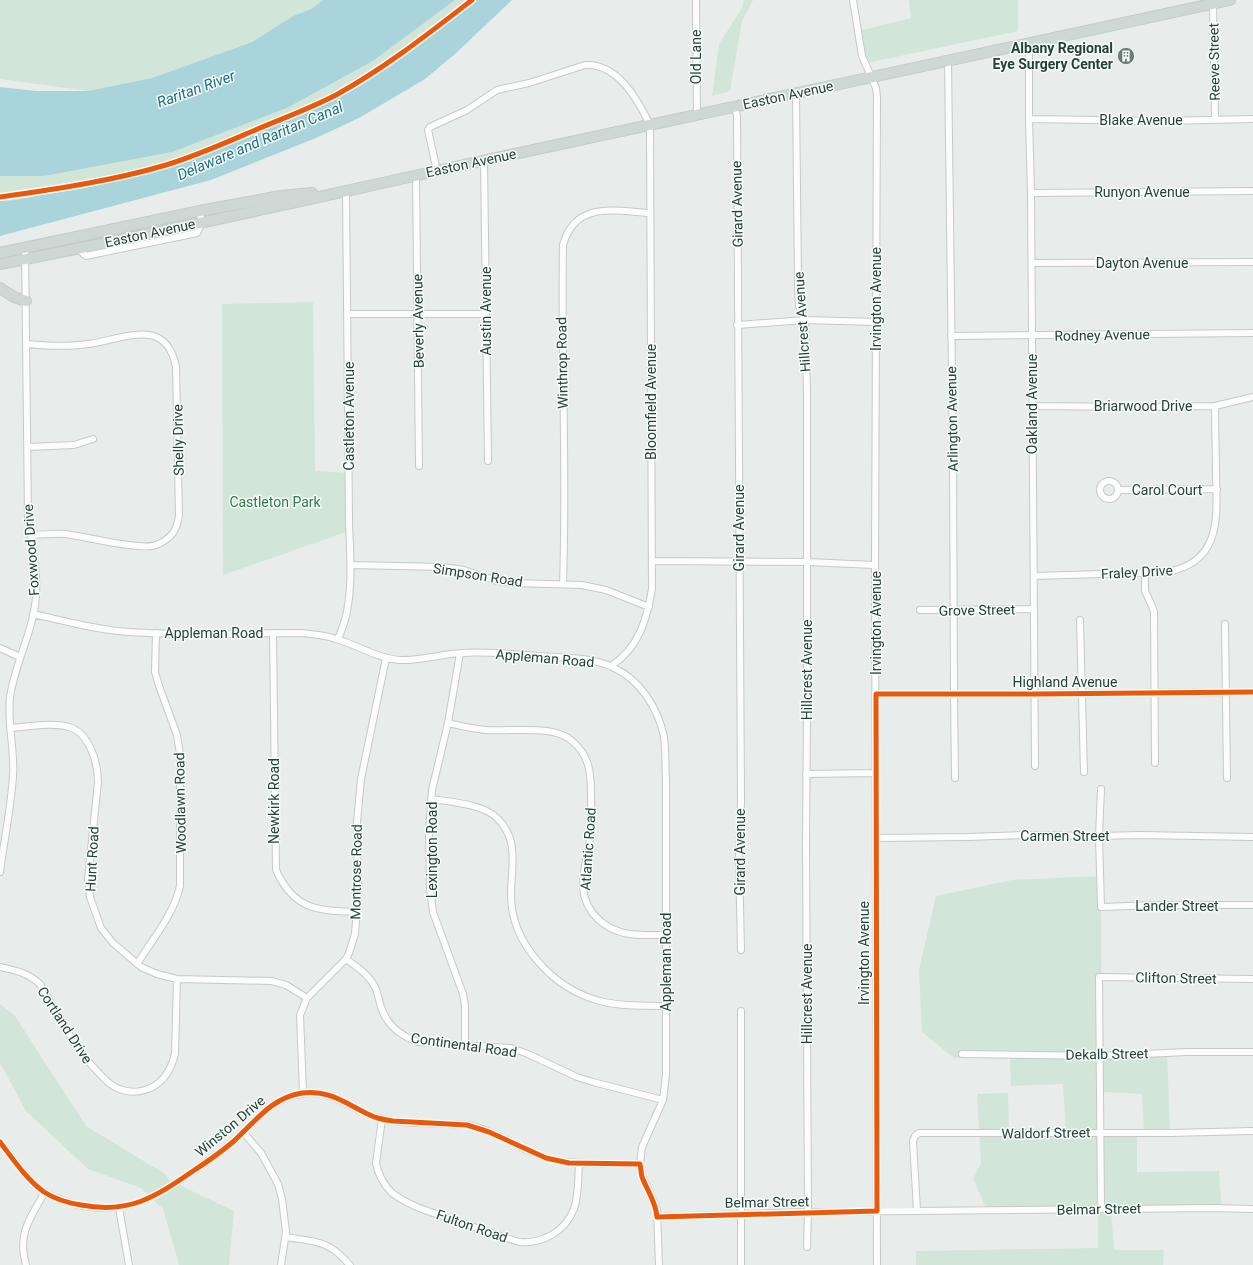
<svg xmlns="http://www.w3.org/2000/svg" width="1253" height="1265" font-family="Roboto,sans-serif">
  <rect width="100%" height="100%" fill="#e8edeb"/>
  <path fill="#d1e6d8" d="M 0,0 L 323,0 L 311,9 L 293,16 L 252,42 L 152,78 L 88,91 L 0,79 Z
    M 455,0 L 478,0 L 396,62 L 319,107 L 209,153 L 135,177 L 16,200 L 0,201 L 0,176 L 44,176 L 289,107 L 373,61 Z
    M 744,0 L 753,0 L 742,21 L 730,91 L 712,96 L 719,44 L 742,8 Z
    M 909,0 L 1018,0 L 1018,31 L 867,63 L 862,30 L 911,18 Z
    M 313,302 L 315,471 L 349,473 L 349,531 L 223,575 L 222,304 Z
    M 1101,876 L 1102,1051 L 1167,1053 L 1170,1132 L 1144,1131 L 1142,1094 L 1103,1092 L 1104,1133 L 1137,1132 L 1137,1172 L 1219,1171 L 1222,1209 L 1111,1210 L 1114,1250 L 1164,1250 L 1163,1265 L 916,1265 L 916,1251 L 1098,1248 L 1098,1210 L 988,1212 L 973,1179 L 981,1163 L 977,1094 L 1008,1093 L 1009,1135 L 1066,1134 L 1063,1084 L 1011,1086 L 1010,1055 L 954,1058 L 922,1032 L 919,970 L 936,896 L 1012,880 Z
    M 0,1004 L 15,1016 L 86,1126 L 165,1174 L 169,1180 L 234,1211 L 229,1265 L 179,1265 L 163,1209 L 141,1188 L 88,1169 L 26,1111 L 0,1063 Z"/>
  <path fill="#a9d4db" d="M 323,0 L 455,0 L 373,61 L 289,107 L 172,152 L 44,176 L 0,176 L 0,87 L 36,91 L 88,91 L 152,78 L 252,42 L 293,16 L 311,9 Z
    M 478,0 L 512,0 L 455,54 L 425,79 L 359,118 L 316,138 L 211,180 L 0,236 L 0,201 L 16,200 L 135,177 L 209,153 L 319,107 L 396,62 Z"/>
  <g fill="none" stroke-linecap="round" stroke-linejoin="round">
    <defs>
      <path id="minor" d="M 696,0 L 697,115
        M 853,0 L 862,56 L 876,88 L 877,97 L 875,565 L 877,1265
        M 1213,4 L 1215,120
        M 1029,43 L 1029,119 L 1031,193 L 1035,766
        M 948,61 L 953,455 L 954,694 L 955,778
        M 796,93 L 798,284 L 799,306 L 805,320 L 807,391 L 807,712 L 806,844 L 808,1212 L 807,1247
        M 735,106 L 737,116 L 741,801 L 739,859 L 741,950
        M 1029,119 L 1162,121 L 1253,119
        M 484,161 L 488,461
        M 437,171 L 428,130 L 430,127 L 467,110 L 497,90 L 529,83 L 585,65 C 618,63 638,100 650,125 L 652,589 C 647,619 639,648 611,666
        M 416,175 L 419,466
        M 1031,193 L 1253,191
        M 77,248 L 86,256 L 197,233 L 202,222 L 199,211
        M 1032,263 L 1253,262
        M 348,314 L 485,314
        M 737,325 L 805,320 L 876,322
        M 951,336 L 1253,333
        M 27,344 C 47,346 68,347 88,344 C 122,340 166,315 176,367 L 179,515 C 177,531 171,539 156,545 C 141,551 84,536 65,534 C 54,533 42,535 31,535
        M 1032,406 L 1143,407 L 1215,406 L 1253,397
        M 28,447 L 74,445 L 93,439
        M1100 490a9 9 0 1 1 18 0a9 9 0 1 1-18 0Z
        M 1118,490 L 1217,489
        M 652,561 L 807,562 L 875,565
        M 351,565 L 443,567 L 464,570 L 497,581 L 514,583 L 582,585 L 606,590 L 649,607
        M 1145,572 L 1145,591 L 1152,606 L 1154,612 L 1155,763
        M 1035,576 L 1167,572 C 1222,562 1217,517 1216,474 C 1216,451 1215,428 1215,406
        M 563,584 C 567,471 561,358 563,245 C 575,201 614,211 650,213
        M 920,610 L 1034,609
        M 33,614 C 65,621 97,630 129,632 C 186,636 244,633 301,633 C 313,634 325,635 336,639 C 358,645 376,658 399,660 C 419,661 442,654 462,653 C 488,651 515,655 541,656 C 563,658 592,657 612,667 C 640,679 658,708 664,737 C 666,751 665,766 666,779 L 666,1075 L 663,1100 L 642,1147 L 640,1164 L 642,1176 L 650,1193 L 657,1210 L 659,1265
        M 1080,620 L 1084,772
        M 1225,624 L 1227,778
        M 273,633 L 276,869 C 278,877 283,883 288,890 C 305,912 331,911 356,912
        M 338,639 C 341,632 344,624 346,616 C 353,585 350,553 349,522 L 346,190
        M 0,648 L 20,657
        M 460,653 L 448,723 L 432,790 L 429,831 L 430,888 L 433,912 L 463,994 L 465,1006 L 465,1044
        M 876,694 L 1035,694 L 1253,692
        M 448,723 C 461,726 473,729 486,730 C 510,732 554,724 572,741 C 589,755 591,772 591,793 C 591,808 592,824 590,838 C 586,868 573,895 598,919 C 605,926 613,930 624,933 C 637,936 653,935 666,935
        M 10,728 C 29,727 51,722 69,727 C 90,733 98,764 98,782 L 88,879 L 90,897 L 101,928 L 113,943 L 141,967 L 157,974 L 177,979 L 272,981 L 286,985 L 307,998
        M 806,774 L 876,773
        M 1101,789 L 1099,836 L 1101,907 L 1156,905 L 1253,905
        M 431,799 C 451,802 483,804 497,818 C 520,840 511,867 511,895 C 511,944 554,989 600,1001 C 621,1007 645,1005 666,1006
        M 877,838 L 968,837 L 1024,835 L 1099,836 L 1140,835 L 1253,837
        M 0,872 C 4,841 11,808 13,776 C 15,750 7,724 10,697 C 15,663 33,632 36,597 C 38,572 31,541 28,516 L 25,248
        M 346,959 C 356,966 369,975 375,987 C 378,993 379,1001 381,1007 C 387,1026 401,1036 418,1042 L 511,1048 L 528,1054 L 577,1077 L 593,1082 L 663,1100
        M 137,964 C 152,940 174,914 180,886 L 180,754 L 177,735 L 159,686 L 155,672 L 156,633
        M 0,967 C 17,971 26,972 40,984 C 57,1013 72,1044 95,1069 C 101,1075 107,1083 115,1087 C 125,1092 135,1093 145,1090 C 162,1085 171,1070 175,1054 L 177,979
        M 741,1011 L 741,1265
        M 962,1054 L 1100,1056 L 1187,1052 L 1253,1052
        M 303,1093 L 300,1015 L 307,998 L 346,959 L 349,953 L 355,934 L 358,893 L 357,822 L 361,779 L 386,658
        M 382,1119 L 376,1163 C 378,1174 384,1185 392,1193 C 408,1205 427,1211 445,1217 C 470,1226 494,1234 519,1242 C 542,1244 565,1232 574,1209 C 579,1195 578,1178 579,1163
        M 243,1132 L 261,1153 L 278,1184 L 282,1199 L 286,1232 L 281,1265
        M 0,1142 C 14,1159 27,1181 46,1193 C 57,1199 70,1203 83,1206 C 129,1214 155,1197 192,1172 C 206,1162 222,1152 235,1140 C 257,1120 270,1099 301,1094 C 333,1088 353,1112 382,1119 C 403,1124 427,1123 450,1124 C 456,1125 462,1124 468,1125 C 488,1129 508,1141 527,1150 C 534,1153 540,1156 547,1158 C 577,1166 610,1163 640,1164
        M 119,1208 L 129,1265
        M 1101,1209 L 1099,977 L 1253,979
        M 917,1211 L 913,1141 L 915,1136 L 919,1133 L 1170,1133 L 1253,1131
        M 657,1217 L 808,1212 L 1212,1208 L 1253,1209
        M 286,1237 C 301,1240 321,1240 334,1250 C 340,1254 345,1260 350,1265
        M 26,1265 C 17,1234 30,1218 45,1192"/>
      <path id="primary" d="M 0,253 L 199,211 L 281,196 L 312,193
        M 0,264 C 162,233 322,196 482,161 C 731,107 981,54 1230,0
        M 0,288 L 14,297 L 26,301"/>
    </defs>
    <use href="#minor" stroke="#c5cac8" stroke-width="8"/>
    <use href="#primary" stroke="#c3ccc9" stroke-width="12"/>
    <use href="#minor" stroke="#fcfcfc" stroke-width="6"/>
    <use href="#primary" stroke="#cfd7d5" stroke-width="10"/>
    <defs>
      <path id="cycleway" d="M 0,197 C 56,189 112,181 166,165 C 196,156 225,143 253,131 C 281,119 309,109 336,95 C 385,68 428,34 472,0
        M 0,1142 C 13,1159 26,1179 44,1192 C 55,1199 68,1203 81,1205 C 129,1214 154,1198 193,1171 C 207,1162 221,1152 234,1141 C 256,1121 271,1098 302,1093 C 329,1089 348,1105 370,1115 C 377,1119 386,1120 393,1121 L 467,1125 L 489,1132 L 546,1158 L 569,1163 L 640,1164 C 641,1168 641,1173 642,1177 C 647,1190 656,1202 657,1217 L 877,1211 L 876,694 L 1035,694 L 1253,692"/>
    </defs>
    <use href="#cycleway" stroke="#f7fbf9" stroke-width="8"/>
    <use href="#cycleway" stroke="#e8590c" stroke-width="5"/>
  </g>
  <defs>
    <symbol id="building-disc" viewBox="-11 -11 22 22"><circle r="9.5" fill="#697e78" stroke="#f7fbf9"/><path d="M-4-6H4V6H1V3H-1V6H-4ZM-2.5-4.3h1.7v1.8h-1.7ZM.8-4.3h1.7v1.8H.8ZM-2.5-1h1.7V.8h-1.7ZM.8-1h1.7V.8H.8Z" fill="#fff"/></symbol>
  </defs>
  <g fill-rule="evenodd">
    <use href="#building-disc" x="1116" y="46" width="20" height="20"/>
  </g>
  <g text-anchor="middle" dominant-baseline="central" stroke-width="3" stroke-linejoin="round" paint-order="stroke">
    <g font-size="14" font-weight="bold" fill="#24423a" stroke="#f7fbf9" text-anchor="end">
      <text x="1113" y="48">Albany Regional<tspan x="1113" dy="16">Eye Surgery Center</tspan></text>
    </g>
    <g font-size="14" fill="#24423a" stroke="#f7fbf9">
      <text transform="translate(696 57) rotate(-90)">Old Lane</text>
      <text transform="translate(1214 62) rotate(-91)">Reeve Street</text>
      <text transform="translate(788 95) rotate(-12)">Easton Avenue</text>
      <text x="1141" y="120">Blake Avenue</text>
      <text transform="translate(471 163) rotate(-12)">Easton Avenue</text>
      <text x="1142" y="192">Runyon Avenue</text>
      <text transform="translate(737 204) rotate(-91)">Girard Avenue</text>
      <text transform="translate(150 233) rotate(-12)">Easton Avenue</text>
      <text x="1142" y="263">Dayton Avenue</text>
      <text transform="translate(876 299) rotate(-90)">Irvington Avenue</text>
      <text transform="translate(486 311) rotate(-90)">Austin Avenue</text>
      <text transform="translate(418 321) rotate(-91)">Beverly Avenue</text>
      <text transform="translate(802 322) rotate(-94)">Hillcrest Avenue</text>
      <text transform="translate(1102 335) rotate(-1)">Rodney Avenue</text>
      <text transform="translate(562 363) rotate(-91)">Winthrop Road</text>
      <text transform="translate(651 402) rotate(-90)">Bloomfield Avenue</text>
      <text transform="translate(1032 404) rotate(-90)">Oakland Avenue</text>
      <text x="1143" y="406">Briarwood Drive</text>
      <text transform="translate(349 416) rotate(-90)">Castleton Avenue</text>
      <text transform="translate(952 419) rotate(-91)">Arlington Avenue</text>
      <text transform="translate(178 440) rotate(-91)">Shelly Drive</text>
      <text x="1167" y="490">Carol Court</text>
      <text transform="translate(739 528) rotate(-90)">Girard Avenue</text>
      <text transform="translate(31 550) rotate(-94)">Foxwood Drive</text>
      <text transform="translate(1137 572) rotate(-3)">Fraley Drive</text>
      <text transform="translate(478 575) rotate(9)">Simpson Road</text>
      <text transform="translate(977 610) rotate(-1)">Grove Street</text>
      <text transform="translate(876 623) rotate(-90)">Irvington Avenue</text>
      <text x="214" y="633">Appleman Road</text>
      <text transform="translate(545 658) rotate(5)">Appleman Road</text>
      <text transform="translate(807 670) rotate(-90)">Hillcrest Avenue</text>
      <text x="1065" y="682">Highland Avenue</text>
      <text transform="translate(274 801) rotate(-90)">Newkirk Road</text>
      <text transform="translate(180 803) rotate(-91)">Woodlawn Road</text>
      <text x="1065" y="836">Carmen Street</text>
      <text transform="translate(588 849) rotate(-86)">Atlantic Road</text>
      <text transform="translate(432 850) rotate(-90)">Lexington Road</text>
      <text transform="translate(740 852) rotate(-90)">Girard Avenue</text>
      <text transform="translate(92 859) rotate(-87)">Hunt Road</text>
      <text transform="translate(356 872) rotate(-89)">Montrose Road</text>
      <text x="1177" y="906">Lander Street</text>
      <text transform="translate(864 953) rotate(-90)">Irvington Avenue</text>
      <text transform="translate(666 962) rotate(-90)">Appleman Road</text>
      <text transform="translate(1176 978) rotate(1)">Clifton Street</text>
      <text transform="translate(807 994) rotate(-90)">Hillcrest Avenue</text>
      <text transform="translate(65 1025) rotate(57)">Cortland Drive</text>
      <text transform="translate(464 1045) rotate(8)">Continental Road</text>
      <text transform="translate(1107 1054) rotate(-1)">Dekalb Street</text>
      <text transform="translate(230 1126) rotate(-40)">Winston Drive</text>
      <text transform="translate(1046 1133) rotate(-1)">Waldorf Street</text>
      <text transform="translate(767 1202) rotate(-1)">Belmar Street</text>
      <text transform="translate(1099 1209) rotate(-1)">Belmar Street</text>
      <text transform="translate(472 1226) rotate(19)">Fulton Road</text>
    </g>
    <g font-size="14" fill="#2d7a4b" stroke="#f7fbf9">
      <text x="275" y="502">Castleton Park</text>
    </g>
    <g font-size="15" font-style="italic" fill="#1c6f80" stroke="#f7fbf9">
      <text transform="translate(196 89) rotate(-20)">Raritan River</text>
      <text transform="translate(260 141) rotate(-23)">Delaware and Raritan Canal</text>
    </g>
  </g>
</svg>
